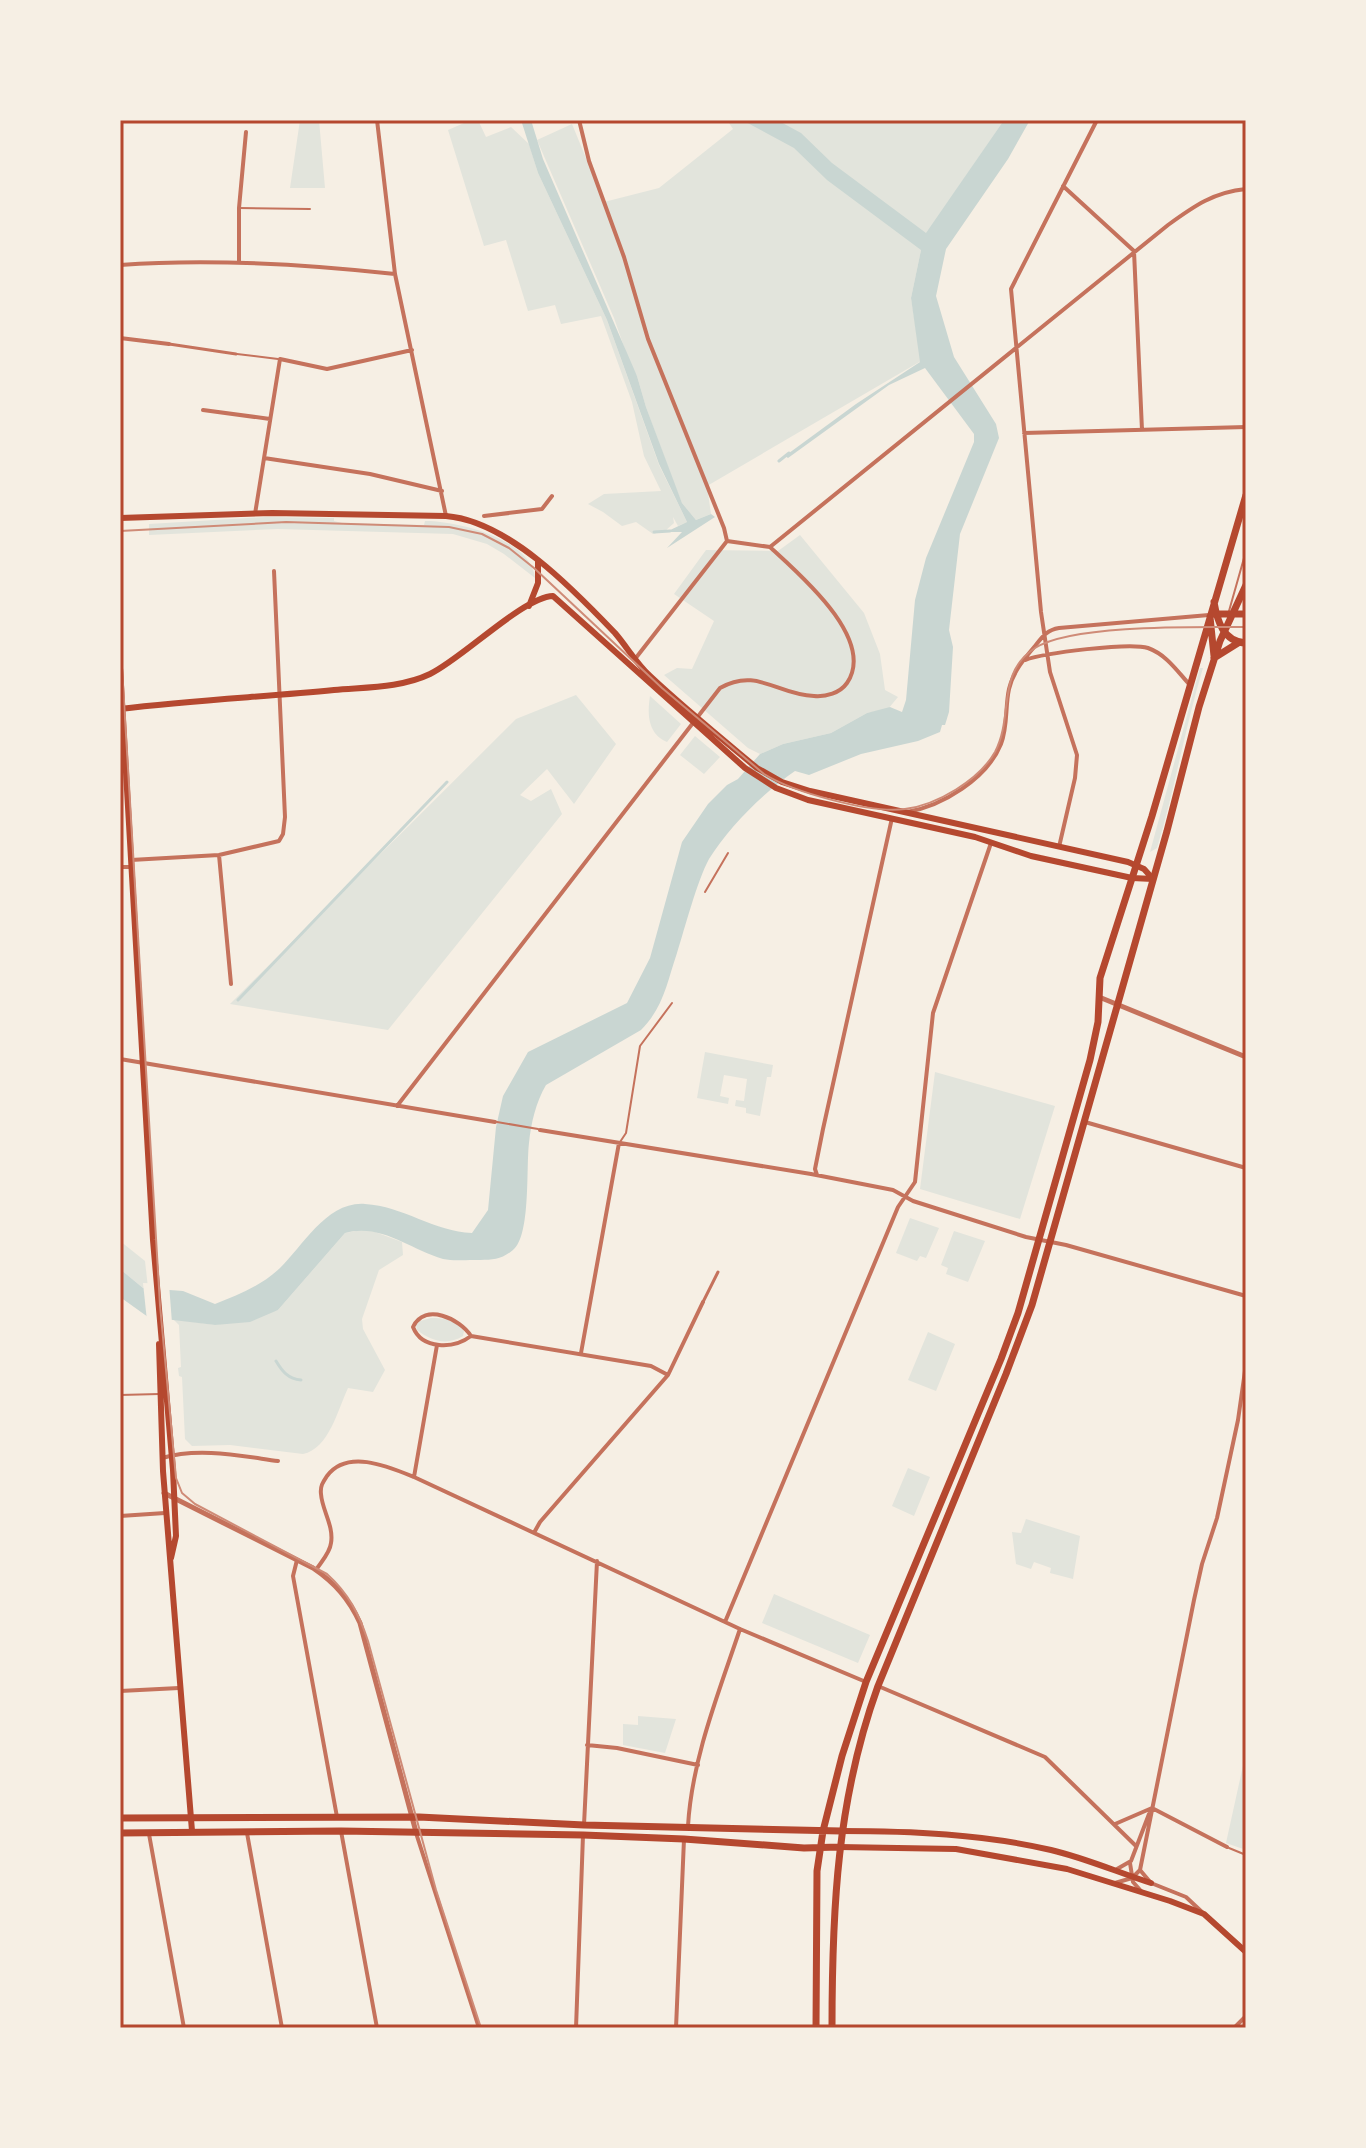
<svg xmlns="http://www.w3.org/2000/svg" width="1366" height="2148" font-family="'Space Grotesk',sans-serif">
  <rect width="100%" height="100%" fill="#f6efe4"/>
  <path fill="#e2e4dc" d="M 300,120 L 319,120 L 325,188 L 290,188 Z
    M 471,120 L 478,120 L 486,137 L 511,127 L 529,144 L 538,173 L 607,320 L 659,465 L 687,522 L 678,526 L 673,517 L 674,523 L 665,531 L 653,534 L 636,522 L 622,526 L 603,512 L 588,504 L 604,494 L 661,491 L 644,456 L 632,402 L 601,316 L 561,324 L 555,305 L 528,311 L 506,240 L 484,246 L 448,130 Z
    M 727,120 L 1004,120 L 927,233 L 921,250 L 911,298 L 921,361 L 707,486 L 711,514 L 696,520 L 682,503 L 675,486 L 646,407 L 637,376 L 629,361 L 614,318 L 537,140 L 572,124 L 604,202 L 659,188 L 733,129 Z
    M 266,517 L 334,518 L 334,521 L 342,523 L 424,525 L 425,521 C 458,521 531,539 535,578 L 504,554 L 487,544 L 453,534 L 278,529 L 149,535 L 149,524 Z
    M 800,535 L 864,613 L 880,654 L 885,690 L 898,697 L 888,709 L 867,713 L 831,733 L 783,744 L 760,754 L 748,748 L 664,675 L 677,668 L 692,669 L 714,621 L 674,594 L 706,550 L 778,551 Z
    M 1200,668 L 1203,668 C 1185,727 1175,789 1157,848 L 1150,852 Z
    M 576,695 L 616,744 L 574,804 L 547,769 L 520,795 L 531,801 L 551,789 L 562,814 L 388,1030 L 230,1004 L 516,719 Z
    M 650,696 L 681,724 L 667,742 C 648,734 647,715 650,696 Z
    M 695,736 L 720,757 L 704,774 L 680,755 Z
    M 705,1052 L 773,1065 L 771,1077 L 767,1077 L 760,1116 L 746,1113 L 746,1108 L 735,1106 L 736,1100 L 744,1101 L 747,1079 L 724,1075 L 720,1096 L 729,1098 L 728,1104 L 697,1098 Z
    M 935,1072 L 1055,1106 L 1020,1219 L 920,1189 Z
    M 910,1218 L 939,1228 L 926,1258 L 920,1256 L 917,1261 L 896,1253 Z
    M 367,1229 L 402,1242 L 403,1255 L 379,1270 L 362,1319 L 363,1329 L 385,1370 L 373,1392 L 348,1388 C 338,1409 329,1449 303,1454 L 230,1445 L 192,1446 L 185,1439 L 182,1377 L 179,1376 L 178,1368 L 181,1367 L 179,1325 L 173,1319 L 215,1325 L 278,1310 L 345,1233 Z
    M 954,1231 L 985,1241 L 968,1282 L 946,1274 L 948,1268 L 941,1265 Z
    M 120,1241 L 145,1261 L 148,1288 L 143,1288 L 120,1269 Z
    M 431,1318 C 445,1318 455,1320 464,1331 L 463,1336 C 447,1346 431,1341 417,1330 L 416,1325 L 420,1321 Z
    M 928,1332 L 955,1344 L 936,1391 L 908,1380 Z
    M 908,1468 L 930,1477 L 914,1516 L 892,1506 Z
    M 1026,1519 L 1080,1536 L 1073,1579 L 1050,1573 L 1051,1568 L 1034,1562 L 1031,1569 L 1016,1564 L 1012,1532 L 1021,1533 Z
    M 774,1594 L 870,1635 L 858,1663 L 762,1623 Z
    M 638,1716 L 676,1719 L 665,1753 L 623,1745 L 623,1724 L 638,1725 Z
    M 1246,1752 L 1246,1850 L 1226,1843 Z"/>
  <path fill="#c9d6d2" d="M 521,120 L 531,120 L 543,159 L 637,376 L 646,407 L 682,503 L 696,520 L 711,514 L 715,517 L 667,548 L 682,532 L 666,532 L 687,522 L 659,464 L 607,320 L 538,173 Z
    M 742,120 L 777,120 L 801,133 L 832,163 L 926,233 L 1004,120 L 1030,120 L 1008,159 L 946,249 L 936,296 L 954,357 L 996,424 L 999,438 L 960,534 L 949,630 L 953,647 L 949,712 L 945,725 L 942,725 L 940,732 L 918,741 L 861,754 L 809,775 L 795,771 C 764,792 729,827 709,859 C 697,881 685,928 677,953 C 667,982 664,1007 641,1030 L 546,1085 C 536,1102 531,1123 529,1143 C 526,1167 531,1236 513,1250 C 500,1261 490,1260 473,1260 C 464,1260 452,1261 443,1259 C 409,1249 381,1223 345,1233 L 278,1310 L 250,1322 L 215,1325 L 148,1317 L 120,1297 L 120,1269 L 143,1288 L 183,1291 L 215,1304 C 238,1295 261,1286 280,1268 C 303,1246 327,1201 365,1204 C 403,1206 435,1232 472,1233 L 488,1210 L 496,1127 L 503,1096 L 528,1052 L 627,1003 L 650,958 L 682,842 L 708,804 L 727,785 L 738,779 L 760,754 L 783,744 L 831,733 L 867,713 L 890,707 L 902,712 L 906,700 L 915,600 L 926,558 L 974,442 L 974,434 L 925,368 L 889,385 L 788,458 L 785,456 L 856,404 L 920,362 L 911,298 L 921,250 L 827,180 L 794,148 Z"/>
  <path fill="#f6efe4" d="M 143,1283 L 169,1284 L 172,1323 L 147,1321 Z"/>
  <g fill="none" stroke-linecap="round" stroke-linejoin="round">
    <path stroke="#c9d6d2" stroke-width="3" d="M 779,461 L 789,453
      M 654,532 L 670,531
      M 238,1000 L 447,782
      M 276,1361 C 282,1371 288,1379 301,1380"/>
    <path stroke="#c5725c" stroke-width="2" d="M 239,208 L 310,209
      M 237,354 L 278,359
      M 1229,611 L 1246,551
      M 705,892 L 728,853
      M 497,1122 L 538,1129
      M 620,1142 L 626,1133 L 640,1046 L 672,1003
      M 120,1395 L 159,1394
      M 1229,1848 L 1246,1855"/>
    <path stroke="#c5725c" stroke-width="3" d="M 169,344 L 236,354
      M 703,1302 L 718,1272"/>
    <path stroke="#c5725c" stroke-width="4" d="M 377,120 L 395,274 L 446,516
      M 579,120 L 589,161 L 624,257 L 648,339 L 724,528 L 727,541
      M 1063,186 L 1134,251 L 1142,430
      M 239,261 L 239,208 L 246,132
      M 120,265 C 212,258 304,264 395,274
      M 120,338 L 169,344
      M 203,410 L 270,419
      M 1024,433 L 1246,427
      M 264,458 L 370,474 L 442,491
      M 255,514 L 280,359 L 327,369 L 412,350
      M 484,516 L 542,509 L 552,496
      M 727,541 L 770,547
      M 770,547 L 1168,225 C 1194,206 1214,192 1246,189
      M 635,659 L 727,541
      M 1025,660 C 1044,653 1130,642 1148,648 C 1167,655 1177,671 1190,685
      M 907,812 C 942,806 987,779 1001,744 C 1008,726 1005,707 1009,689 C 1013,672 1024,659 1035,646 C 1043,636 1047,630 1059,628 L 1209,615
      M 1059,847 L 1075,778 L 1077,755 L 1050,672 L 1041,612 L 1011,289 L 1097,120
      M 219,855 L 231,984
      M 131,860 L 219,855 L 279,841 L 283,834 L 285,817 L 274,571
      M 120,867 L 132,867
      M 120,1059 L 495,1122
      M 397,1106 L 720,688 C 757,667 777,695 814,696 C 826,697 840,693 847,683 C 877,639 798,573 770,547
      M 1085,1122 L 1246,1168
      M 540,1130 L 811,1174 L 893,1190 L 913,1201 L 1026,1237 L 1066,1245 L 1246,1296
      M 817,1175 L 815,1169 L 823,1129 L 892,818
      M 471,1336 C 454,1349 422,1350 413,1327 C 425,1302 460,1319 471,1336 L 651,1366 L 668,1375
      M 581,1353 L 619,1143
      M 162,1458 C 199,1447 241,1456 278,1461
      M 414,1477 L 437,1345
      M 120,1516 L 165,1513
      M 535,1531 L 540,1522 L 668,1375 L 703,1302
      M 297,1560 L 293,1576 L 337,1817
      M 316,1570 C 321,1562 330,1553 331,1543 C 334,1526 322,1510 321,1494 C 320,1486 323,1482 327,1476 C 347,1449 387,1466 414,1477 L 740,1629 L 866,1682
      M 725,1622 L 898,1207 L 915,1182 L 933,1013 L 991,843
      M 878,1686 L 1045,1757 L 1136,1846
      M 120,1691 L 179,1688
      M 587,1745 L 617,1748 L 698,1765
      M 1152,1808 L 1227,1847
      M 1115,1824 L 1152,1808
      M 584,1825 L 597,1561
      M 688,1826 C 692,1758 719,1692 740,1629
      M 341,1831 L 377,2028
      M 247,1833 L 282,2028
      M 416,1833 L 479,2028
      M 149,1834 L 184,2028
      M 1130,1863 L 1133,1882 L 1141,1891
      M 1117,1869 L 1131,1861 L 1149,1814
      M 1140,1870 L 1151,1883 L 1186,1897 L 1202,1912
      M 1115,1883 L 1132,1878 L 1140,1870 L 1194,1600 L 1202,1564 L 1217,1518 L 1238,1420 L 1246,1364
      M 576,2028 L 583,1835
      M 676,2028 L 684,1839
      M 1234,2028 L 1246,2016"/>
    <path stroke="#c5725c" stroke-width="5" d="M 1099,997 L 1246,1057
      M 164,1493 L 313,1568 C 335,1583 349,1599 360,1623 L 416,1832"/>
    <path stroke="#b5482f" stroke-width="6" d="M 120,518 L 272,513 L 446,516 C 508,521 574,590 615,633 C 627,647 636,663 650,676 C 684,708 721,738 757,768 L 782,782 L 810,791 L 1128,862 L 1144,869 L 1153,879
      M 120,580 L 120,629
      M 529,606 L 538,583 L 538,561
      M 120,668 L 153,1240 L 173,1470 L 176,1536 L 171,1558
      M 120,709 C 191,700 263,697 334,690 C 365,687 401,688 430,674 C 462,659 523,597 553,596 L 745,768 L 776,788 L 808,800 L 975,837 L 1031,856 L 1132,878 L 1153,879
      M 159,1344 L 163,1471 L 192,1831
      M 841,1831 C 910,1831 983,1834 1051,1850 C 1085,1858 1117,1872 1151,1883
      M 839,1847 L 956,1849 L 1067,1869 L 1170,1901 L 1204,1914 L 1246,1952"/>
    <path stroke="#b5482f" stroke-width="7" d="M 1214,602 C 1217,620 1223,642 1246,643
      M 1212,614 L 1246,614
      M 1210,617 L 1214,656
      M 1214,658 L 1238,643
      M 120,1818 L 419,1817 L 584,1825 L 841,1831
      M 120,1833 L 341,1831 L 583,1835 L 684,1839 L 804,1848 L 839,1847
      M 816,2028 L 817,1871 L 823,1831 L 842,1756 L 866,1682 L 1001,1359 L 1018,1313 L 1090,1060 L 1098,1022 L 1100,978 L 1152,816 L 1246,495
      M 832,2028 C 832,1909 837,1799 878,1686 L 1006,1374 L 1032,1305 L 1167,831 L 1199,707 L 1220,641 L 1246,585"/>
    <path stroke="#cf8b77" stroke-width="2" d="M 120,531 L 286,522 L 449,527 L 482,534 L 509,548 L 534,568 L 662,688 L 764,774 C 793,792 871,814 905,809 C 937,805 979,780 995,752 C 1014,716 996,673 1035,648 C 1072,624 1199,627 1246,627
      M 120,634 L 160,1305 L 176,1478 L 182,1493 L 195,1504 L 327,1574 C 349,1594 359,1614 368,1641 L 436,1890 L 481,2028"/>
  </g>
  <rect width="1366" height="2148" fill="none" stroke="#f6efe4" stroke-width="244"/>
  <rect x="122" y="122" width="1122" height="1904" fill="none" stroke="#b5482f" stroke-width="3"/>
</svg>
